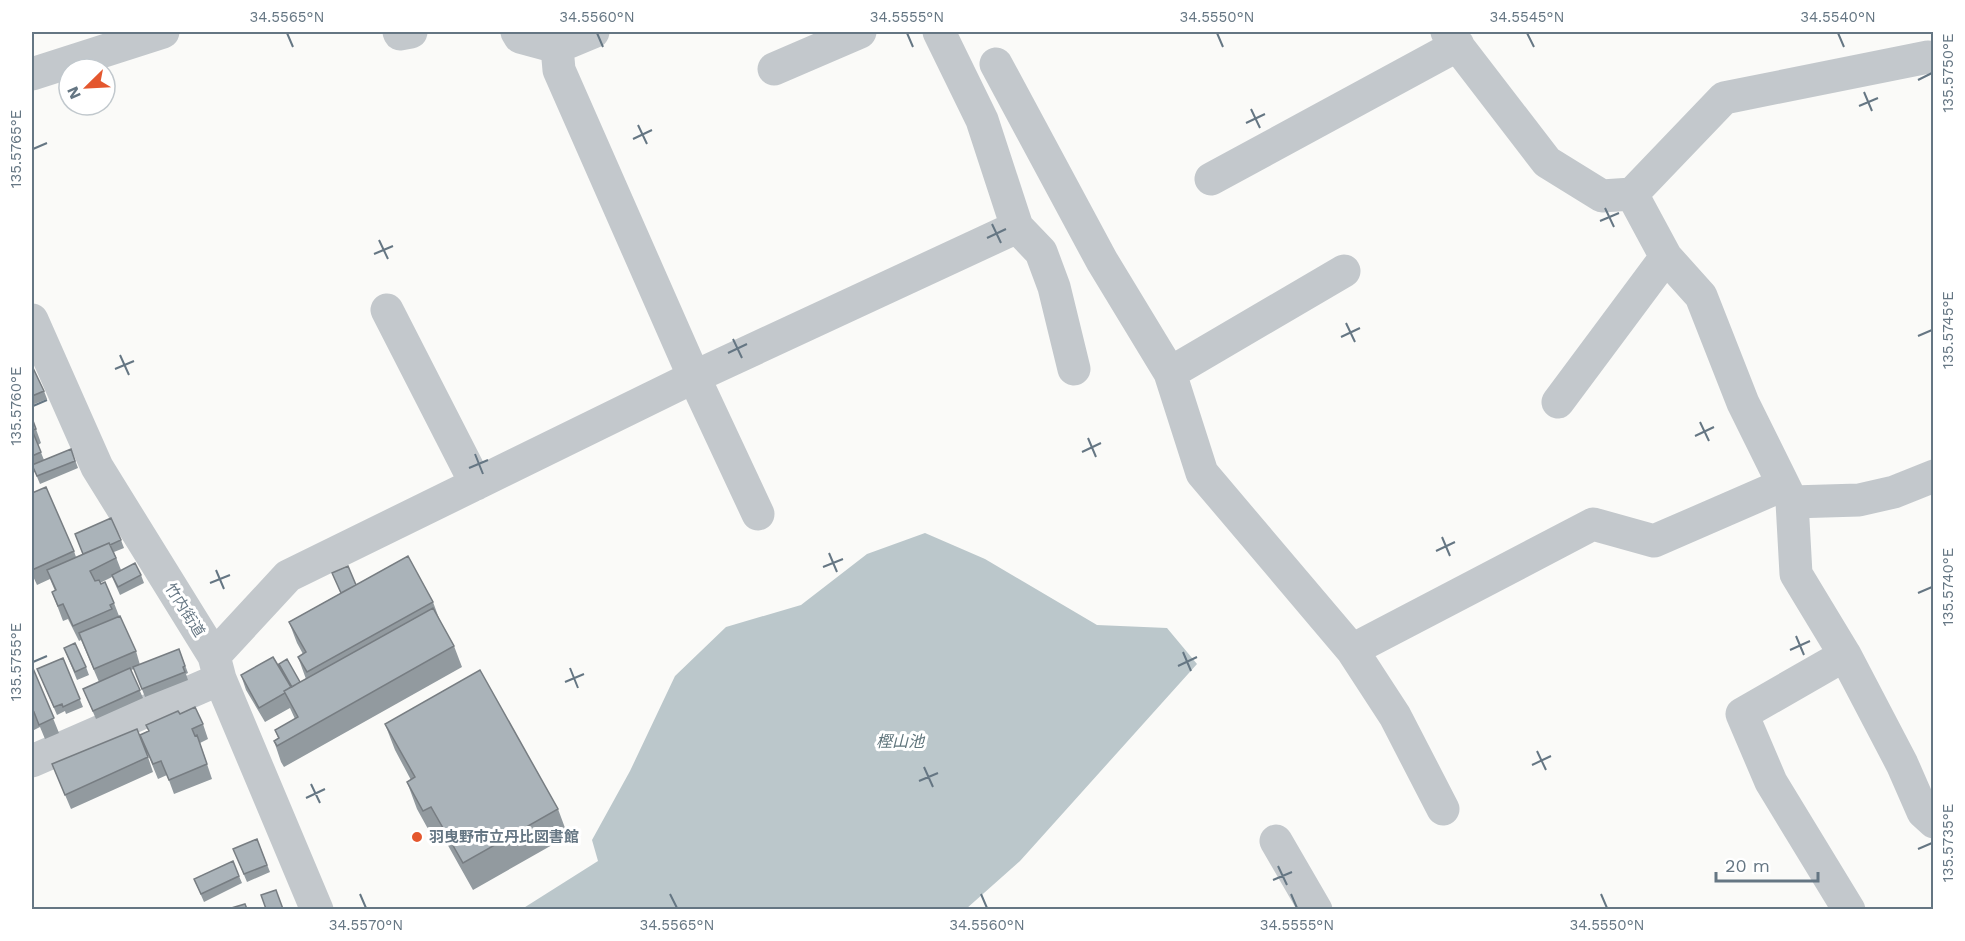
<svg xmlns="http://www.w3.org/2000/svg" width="1965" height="941" font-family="'Work Sans','Noto Sans JP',sans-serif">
  <rect width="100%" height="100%" fill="#fafaf8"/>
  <path fill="#bbc7cb" d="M 925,533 L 985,559 L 1097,625 L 1167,628 L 1197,664 L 1020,861 L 966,909 L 522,909 L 598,861 L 592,840 L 630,771 L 675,676 L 726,627 L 801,605 L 867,554 Z"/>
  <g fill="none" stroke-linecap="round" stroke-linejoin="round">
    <path stroke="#c3c8cc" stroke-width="33" d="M 399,32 L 400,34 L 411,32
      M 517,32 L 520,37 L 557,47 L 593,32
      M 939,32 L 982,120 L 1017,227 L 1041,252 L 1054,287 L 1074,369
      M 1447,32 L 1547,162 L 1602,196 L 1632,194 L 1666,257 L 1701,296 L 1743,403 L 1792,502 L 1796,574 L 1845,655 L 1742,714 L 1771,782 L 1849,910
      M 557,47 L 559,70 L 694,377 L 758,514
      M 996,64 L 1102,261 L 1170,373 L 1202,473 L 1352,650 L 1593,524 L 1654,541 L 1783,485
      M 774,69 L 860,32
      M 32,74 L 163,32
      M 1211,179 L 1458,45
      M 1632,194 L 1724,98 L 1928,57
      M 387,310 L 476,484
      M 32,320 L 97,467 L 214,656 L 220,679 L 317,910
      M 1170,373 L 1344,271
      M 1558,402 L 1666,257
      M 1792,502 L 1859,500 L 1894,492 L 1934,476
      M 1352,650 L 1395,716 L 1443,809
      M 1845,655 L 1902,764 L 1923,812 L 1934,822
      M 214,656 L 288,576 L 694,377 L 1017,227
      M 32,761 L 220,679
      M 1276,841 L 1316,910"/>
  </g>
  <path fill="#929a9f" d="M 32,368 L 44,391 L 47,399 L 32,405 Z
    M 32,418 L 41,443 L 38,445 L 44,460 L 71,449 L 78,468 L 40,484 L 35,472 L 32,473 Z
    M 32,493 L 74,551 L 76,557 L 83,554 L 75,534 L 121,540 L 124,548 L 114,552 L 121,570 L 141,575 L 144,583 L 120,595 L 112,577 L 100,583 L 114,603 L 119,616 L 136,651 L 140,665 L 179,649 L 188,673 L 186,674 L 188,680 L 145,697 L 134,669 L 131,670 L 143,698 L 96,719 L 83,689 L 99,682 L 81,640 L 79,641 L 68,619 L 63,621 L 52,592 L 55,591 L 50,579 L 37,585 L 32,574 Z
    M 332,573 L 356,585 L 433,602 L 440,621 L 454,646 L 462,667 L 284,767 L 281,762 L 274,741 L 278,738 L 275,730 L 295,719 L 290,708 L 265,722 L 246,690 L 241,675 L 282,672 L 279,664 L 300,682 L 306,679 L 298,657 L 303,654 L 297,643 L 289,622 L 341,593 Z
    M 64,648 L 86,667 L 89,675 L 77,680 Z
    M 63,658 L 83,707 L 66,714 L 65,711 L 57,715 L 37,669 Z
    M 32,666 L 59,733 L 45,739 L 40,727 L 32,731 Z
    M 180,714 L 203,724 L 208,739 L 200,743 L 212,779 L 174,794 L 167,775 L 158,779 L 140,735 Z
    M 385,724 L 558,809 L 568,836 L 473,890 L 441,833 L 433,838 L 417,809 L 407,782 L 411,780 L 395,750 Z
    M 148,757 L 153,772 L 71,809 L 52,764 Z
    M 257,839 L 270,872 L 247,882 L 236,856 Z
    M 239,876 L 242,883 L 204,902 L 194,879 Z"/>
  <path fill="#aab3b9" stroke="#777d82" stroke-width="1.5" d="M 32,368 L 33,368 L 44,391 L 32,396 Z
    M 32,418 L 36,429 L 32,430 L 41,452 L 32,456 Z
    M 71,449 L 75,461 L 37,476 L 32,465 Z
    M 46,487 L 74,551 L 32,570 L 32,493 Z
    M 111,518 L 121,540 L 110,545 L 109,543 L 83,554 L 75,534 Z
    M 109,543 L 116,558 L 90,571 L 95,581 L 99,580 L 101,584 L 105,582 L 114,603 L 110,605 L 112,609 L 73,626 L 63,604 L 58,606 L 52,592 L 56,590 L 47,570 Z
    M 408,556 L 433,602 L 307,672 L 298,657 L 306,652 L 289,622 Z
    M 135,563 L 141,575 L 118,587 L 112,575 Z
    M 348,566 L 356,585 L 341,593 L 332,573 Z
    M 433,608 L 454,646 L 277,746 L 274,741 L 279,738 L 275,730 L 298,717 L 284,691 Z
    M 120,616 L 136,651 L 94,669 L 79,633 Z
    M 75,643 L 86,667 L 75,672 L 64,648 Z
    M 179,649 L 185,666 L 183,667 L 185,672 L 142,689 L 133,667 Z
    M 273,657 L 291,687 L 284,691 L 285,693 L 259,708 L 241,675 Z
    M 63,658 L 80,699 L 63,707 L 62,704 L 54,707 L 37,669 Z
    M 287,659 L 300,682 L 292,687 L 279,664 Z
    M 32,666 L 54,718 L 39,725 L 34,712 L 32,714 Z
    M 130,668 L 140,690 L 93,711 L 83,689 Z
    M 480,670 L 558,809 L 463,863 L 431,807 L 423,811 L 407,782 L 415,777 L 385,724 Z
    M 195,707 L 203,724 L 192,729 L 195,736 L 197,735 L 207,764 L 169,780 L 161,761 L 153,764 L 140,735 L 149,731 L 146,725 L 178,711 L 180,714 Z
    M 137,729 L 148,757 L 65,795 L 52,764 Z
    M 257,839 L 267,865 L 244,874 L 233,849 Z
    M 233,861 L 239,876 L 201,894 L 194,879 Z
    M 276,890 L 283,909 L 266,909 L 261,895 Z
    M 245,904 L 247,909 L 228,909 Z"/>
  <path fill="none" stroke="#657683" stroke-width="2" d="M 287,33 L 293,47M 597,33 L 603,47M 907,33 L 913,47M 1217,33 L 1223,47M 1527,33 L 1534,47M 1838,33 L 1844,47M 1918,80 L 1932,73M 1864,92 L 1872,111M 1859,106 L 1878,98M 1251,109 L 1260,128M 1246,123 L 1265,114M 638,125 L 647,144M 633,139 L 652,130M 33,149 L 47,143M 1605,208 L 1614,227M 1600,221 L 1619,213M 992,224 L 1001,243M 987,238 L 1006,229M 379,240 L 388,259M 374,254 L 393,246M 1346,323 L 1355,342M 1918,336 L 1932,330M 1341,337 L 1360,328M 733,339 L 742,358M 728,353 L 747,344M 120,355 L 129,375M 115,369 L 134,361M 33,406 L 47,400M 1700,422 L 1709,441M 1695,436 L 1714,427M 1088,438 L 1096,457M 1082,452 L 1101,443M 475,454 L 483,474M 469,468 L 488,460M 1442,537 L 1450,556M 1436,551 L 1455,542M 829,553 L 837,572M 823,567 L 843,559M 216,570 L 224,589M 210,583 L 230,575M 1918,593 L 1932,587M 1796,636 L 1804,655M 1790,650 L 1810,641M 1183,652 L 1191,671M 33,662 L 47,656M 1178,666 L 1197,657M 570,668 L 578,688M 565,682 L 584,674M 1537,751 L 1546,770M 1532,765 L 1551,756M 924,767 L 933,787M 919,781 L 938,773M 311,784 L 320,803M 306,798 L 325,789M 1918,849 L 1932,843M 1278,866 L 1287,885M 1273,880 L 1292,872M 360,894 L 366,908M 670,894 L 677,908M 981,894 L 987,908M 1291,894 L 1297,908M 1601,894 L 1607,908"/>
  <circle fill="#e4572e" stroke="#fff" stroke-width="2" cx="417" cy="837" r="6"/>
  <g text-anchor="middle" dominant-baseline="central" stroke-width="6" stroke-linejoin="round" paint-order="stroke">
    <g font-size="15" fill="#657683" stroke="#fff">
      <text transform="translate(185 610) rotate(58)">竹内街道</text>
    </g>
    <g font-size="15" font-weight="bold" fill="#657683" stroke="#fff" text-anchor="start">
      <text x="429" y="837">羽曳野市立丹比図書館</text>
    </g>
    <g font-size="16" font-style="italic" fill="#60757c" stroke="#fff">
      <text x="900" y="741">樫山池</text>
    </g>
  </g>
  <rect width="1965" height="941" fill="none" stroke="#ffffff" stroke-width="66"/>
  <g transform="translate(87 87) rotate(246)"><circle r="28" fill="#ffffff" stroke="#c1c8cd" stroke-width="1.5"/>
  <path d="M0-4.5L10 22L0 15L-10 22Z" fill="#e4572e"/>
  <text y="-9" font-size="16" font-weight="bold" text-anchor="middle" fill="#657683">N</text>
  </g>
  <path d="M1716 872v9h102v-9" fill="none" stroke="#657683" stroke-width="3"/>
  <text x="1725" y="872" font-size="18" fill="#657683" stroke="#ffffff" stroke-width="4.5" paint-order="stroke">20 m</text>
  <rect x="33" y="33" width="1899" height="875" fill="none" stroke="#657683" stroke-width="2"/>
  <g font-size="15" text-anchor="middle" fill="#657683">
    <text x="287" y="22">34.5565°N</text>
    <text x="597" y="22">34.5560°N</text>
    <text x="907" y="22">34.5555°N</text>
    <text x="1217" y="22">34.5550°N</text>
    <text x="1527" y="22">34.5545°N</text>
    <text x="1838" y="22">34.5540°N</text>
    <text transform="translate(1948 73) rotate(-90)" y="5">135.5750°E</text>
    <text transform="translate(16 149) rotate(-90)" y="5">135.5765°E</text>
    <text transform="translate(1948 330) rotate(-90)" y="5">135.5745°E</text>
    <text transform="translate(16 406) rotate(-90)" y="5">135.5760°E</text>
    <text transform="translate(1948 587) rotate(-90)" y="5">135.5740°E</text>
    <text transform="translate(16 662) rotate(-90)" y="5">135.5755°E</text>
    <text transform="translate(1948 843) rotate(-90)" y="5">135.5735°E</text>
    <text x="366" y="930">34.5570°N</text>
    <text x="677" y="930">34.5565°N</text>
    <text x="987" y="930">34.5560°N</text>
    <text x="1297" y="930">34.5555°N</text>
    <text x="1607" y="930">34.5550°N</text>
  </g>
</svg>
